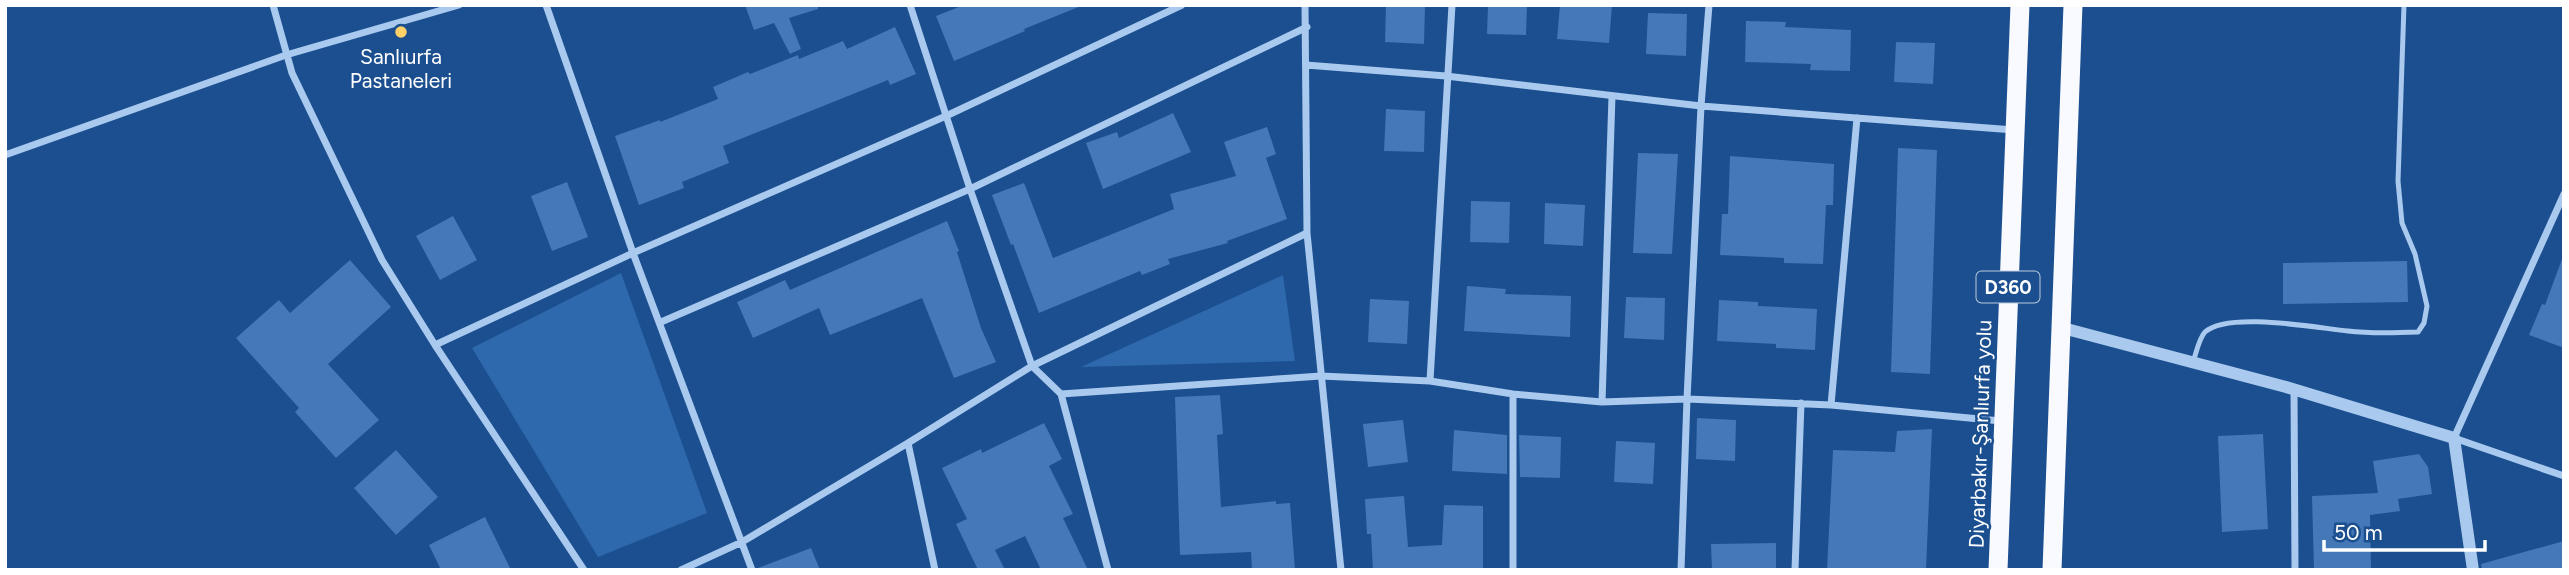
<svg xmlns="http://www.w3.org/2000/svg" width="2569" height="575" font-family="Figtree,sans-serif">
  <rect width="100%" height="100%" fill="#1b4f8f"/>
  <path fill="#2e69ad" d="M 621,273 L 707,513 L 598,557 L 472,348 Z
    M 1283,275 L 1295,361 L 1081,367 Z"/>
  <path fill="#4478b7" d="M 745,5 L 818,5 L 818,9 L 789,18 L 801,49 L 790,54 L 774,23 L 754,30 Z
    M 964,5 L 1081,5 L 1081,6 L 1024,29 L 1025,31 L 954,61 L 936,16 Z
    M 1386,5 L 1425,5 L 1424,44 L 1385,42 Z
    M 1488,5 L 1527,5 L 1526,35 L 1487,34 Z
    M 1560,5 L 1612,5 L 1609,43 L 1557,39 Z
    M 1648,13 L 1687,14 L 1686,56 L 1646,54 Z
    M 1746,21 L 1786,22 L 1785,27 L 1851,30 L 1850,71 L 1810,70 L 1811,64 L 1745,62 Z
    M 895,27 L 916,74 L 890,85 L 888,80 L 723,146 L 729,163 L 682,182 L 684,188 L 639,205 L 615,136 L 660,120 L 660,122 L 718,99 L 713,87 L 748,72 L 750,74 L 798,55 L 799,59 L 843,41 L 847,49 Z
    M 1896,42 L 1935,43 L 1933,84 L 1894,82 Z
    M 1386,109 L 1425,111 L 1424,152 L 1384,151 Z
    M 1173,113 L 1191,152 L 1103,189 L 1086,143 L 1117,132 L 1119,138 Z
    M 1267,127 L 1276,154 L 1266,158 L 1287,219 L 1227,241 L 1228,243 L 1168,259 L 1170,264 L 1142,275 L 1140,271 L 1039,313 L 1013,244 L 1011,245 L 992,195 L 1024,183 L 1053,258 L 1174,209 L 1170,194 L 1236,176 L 1224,142 Z
    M 1898,148 L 1937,150 L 1930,374 L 1891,372 Z
    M 1638,153 L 1678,154 L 1672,254 L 1633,253 Z
    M 1730,156 L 1834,164 L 1833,205 L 1826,205 L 1823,264 L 1784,263 L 1784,258 L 1720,255 L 1722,214 L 1728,214 Z
    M 567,182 L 588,237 L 552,251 L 531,196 Z
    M 1471,201 L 1510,202 L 1509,243 L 1470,242 Z
    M 1545,203 L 1585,205 L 1583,246 L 1544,244 Z
    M 453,216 L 477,260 L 440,280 L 416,236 Z
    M 947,221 L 959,251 L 957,252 L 981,328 L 996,362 L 954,378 L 922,298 L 830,335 L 819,308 L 753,338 L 737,302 L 785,280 L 790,290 Z
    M 2562,259 L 2564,259 L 2564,348 L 2529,335 L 2542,304 L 2545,305 Z
    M 350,260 L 391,307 L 328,364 L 379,420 L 336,458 L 295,412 L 299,408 L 236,338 L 279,300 L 290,313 Z
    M 2407,261 L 2408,302 L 2283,304 L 2283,263 Z
    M 1467,286 L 1506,289 L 1505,294 L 1571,296 L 1570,337 L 1464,331 Z
    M 1626,297 L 1665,298 L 1664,340 L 1624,338 Z
    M 1370,299 L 1409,301 L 1407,344 L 1368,342 Z
    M 1719,300 L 1758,302 L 1758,306 L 1817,309 L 1815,350 L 1776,348 L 1776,344 L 1717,341 Z
    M 1220,395 L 1223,434 L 1217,435 L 1221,507 L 1276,501 L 1276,504 L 1290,503 L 1295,570 L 1252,570 L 1251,552 L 1180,555 L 1175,397 Z
    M 1697,418 L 1736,420 L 1735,461 L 1696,459 Z
    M 1403,420 L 1408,462 L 1368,467 L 1363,424 Z
    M 1044,423 L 1062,459 L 1049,466 L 1073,514 L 1063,518 L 1088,570 L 1041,570 L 1025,536 L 995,550 L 1005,570 L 978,570 L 956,524 L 967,519 L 942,468 L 981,449 L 982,453 Z
    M 1932,429 L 1926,570 L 1827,570 L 1833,450 L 1895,452 L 1897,431 Z
    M 1454,430 L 1507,435 L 1507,474 L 1452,471 Z
    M 2263,434 L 2268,529 L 2222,532 L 2218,436 Z
    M 1519,435 L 1561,437 L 1560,478 L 1520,477 Z
    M 1616,441 L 1655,443 L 1653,484 L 1614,482 Z
    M 396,450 L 438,497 L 396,535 L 354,488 Z
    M 2419,454 L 2428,467 L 2432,494 L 2398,499 L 2400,511 L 2370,515 L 2371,570 L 2314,570 L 2312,496 L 2378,493 L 2373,461 Z
    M 1404,496 L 1408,547 L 1442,545 L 1444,505 L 1483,506 L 1483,570 L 1373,570 L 1371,534 L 1367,534 L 1365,499 Z
    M 485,517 L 511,570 L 441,570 L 429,545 Z
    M 2564,541 L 2564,570 L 2482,570 L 2481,564 Z
    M 1776,543 L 1776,570 L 1712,570 L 1711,544 Z
    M 811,548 L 820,570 L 758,570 L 758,568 Z"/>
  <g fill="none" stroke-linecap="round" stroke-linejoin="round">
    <path stroke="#a9c9ee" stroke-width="5" d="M 2193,362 C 2196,354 2199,338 2205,332 C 2228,311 2317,328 2348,331 C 2372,334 2395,333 2418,332 L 2424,323 L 2427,306 L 2415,254 L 2402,223 L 2398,181 L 2404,5"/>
    <path stroke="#a9c9ee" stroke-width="7" d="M 273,5 L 292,73 L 382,260 L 435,345 L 584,570
      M 546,5 L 633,253 L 752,570
      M 910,5 L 970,189 L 1032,366 L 1061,394 L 1108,570
      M 1709,5 L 1701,106 L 2014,130
      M 1306,65 L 1446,76 L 1701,106 L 1687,399 L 1831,405 L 1857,118
      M 5,155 L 286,55 L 459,5
      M 2564,194 L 2454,438 L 2564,476
      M 1307,233 L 1341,570
      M 661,322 L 970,189 L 1307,27
      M 435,345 L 633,253 L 946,116 L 1182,5
      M 1430,381 L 1452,5
      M 2294,389 L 2295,570
      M 1061,394 L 1321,376 L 1430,381 L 1513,394 L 1602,402 L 1687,399 L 1681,570
      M 1602,402 L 1612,96
      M 1831,405 L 2001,421
      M 681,570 L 742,542 L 908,443
      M 935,570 L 908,443 L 1032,366 L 1307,233 L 1305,5
      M 1513,570 L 1513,394
      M 1795,570 L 1801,403"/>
    <path stroke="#a9c9ee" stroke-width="12" d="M 2059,327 L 2286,387 L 2454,438 L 2473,570"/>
    <path stroke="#f8faff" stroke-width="19" d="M 1998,570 L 2020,5
      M 2052,570 L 2073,5"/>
  </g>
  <circle fill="#ffd166" stroke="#1b4f8f" stroke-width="2.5" cx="401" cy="32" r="7"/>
  <g text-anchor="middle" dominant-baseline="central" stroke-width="5" stroke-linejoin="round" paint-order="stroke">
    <rect fill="#1b4f8f" stroke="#bbcadd" stroke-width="2" x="1976.5" y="271.5" width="63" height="31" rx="5"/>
    <g font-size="19" font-weight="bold" fill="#fff">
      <text x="2008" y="287">D360</text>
    </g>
    <g font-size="21" fill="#fff" stroke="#1b4f8f">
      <text x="401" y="56">Sanlıurfa<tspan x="401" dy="24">Pastaneleri</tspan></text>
    </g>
    <g font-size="21" fill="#fff" stroke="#1b4f8f">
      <text transform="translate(1980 434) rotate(-88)">Diyarbakır-Şanlıurfa yolu</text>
    </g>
  </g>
  <rect width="2569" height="575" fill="none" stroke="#ffffff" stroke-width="14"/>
  <path d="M2324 540v10h161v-10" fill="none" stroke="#ffffff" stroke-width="3.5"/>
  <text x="2334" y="540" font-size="21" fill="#ffffff" stroke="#1b4f8f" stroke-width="5" paint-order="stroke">50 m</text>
</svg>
